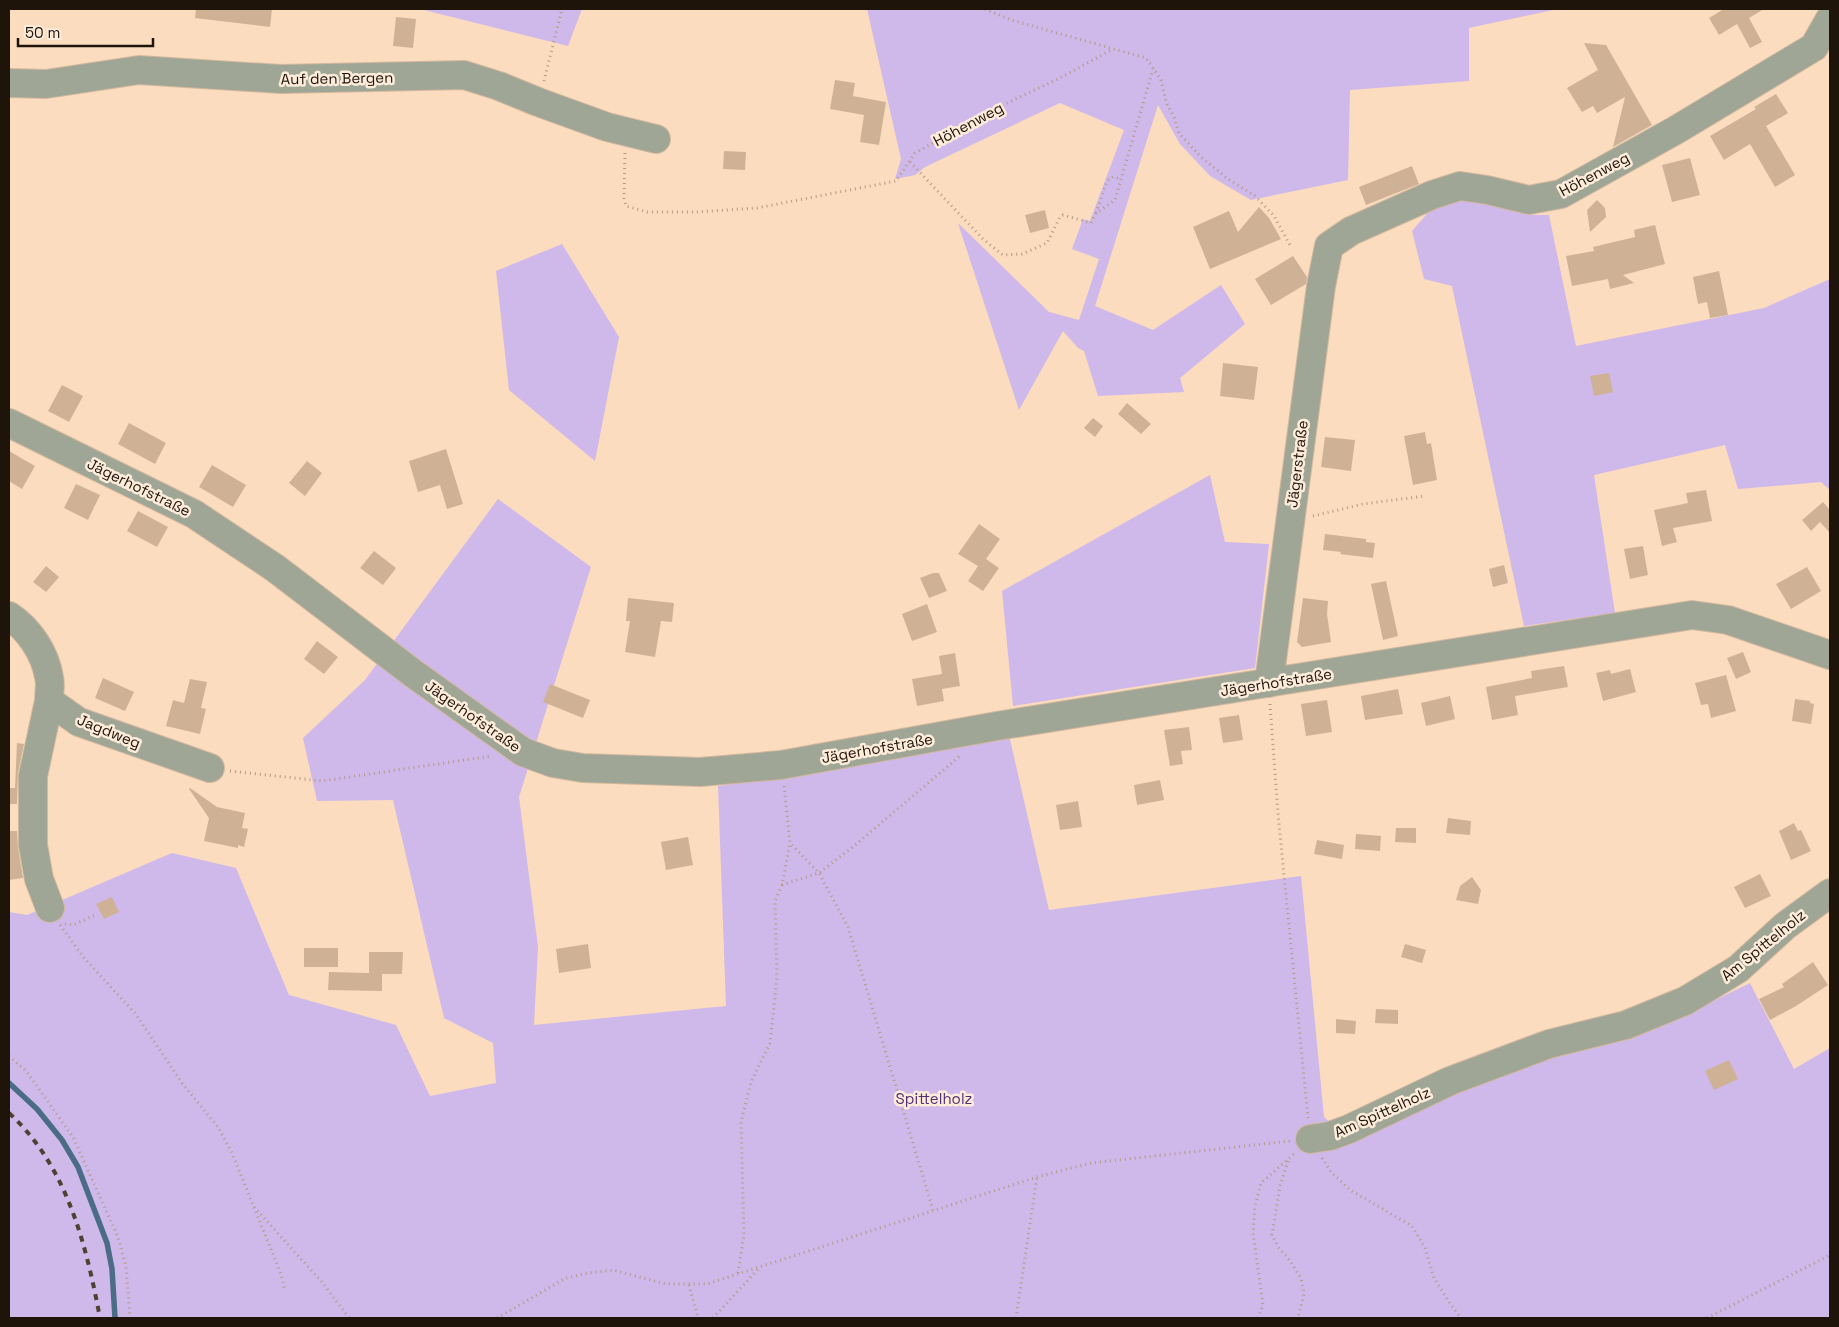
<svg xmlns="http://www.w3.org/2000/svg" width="1839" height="1327" font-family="'Space Grotesk',sans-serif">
  <rect width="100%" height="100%" fill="#fbdcbf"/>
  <path fill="#cfb8ea" d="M 420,9 L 582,9 L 568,46 Z
    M 867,9 L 1558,9 L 1469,28 L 1469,81 L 1350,90 L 1348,180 L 1251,200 L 1210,176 L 1180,144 L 1158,105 L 1095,306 L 1153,330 L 1221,285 L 1245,324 L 1180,378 L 1184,392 L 1098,396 L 1084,351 L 1078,348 L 1063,331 L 1019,410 L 958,223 L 1049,312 L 1079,320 L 1099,259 L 1072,249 L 1083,219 L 1090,221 L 1124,130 L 1060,103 L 925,167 L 915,175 L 895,179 L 901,159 Z
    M 1462,193 L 1529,215 L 1549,215 L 1576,346 L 1764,308 L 1830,279 L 1830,490 L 1821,482 L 1738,489 L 1725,445 L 1594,475 L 1615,613 L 1524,626 L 1452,286 L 1424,279 L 1412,231 L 1433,207 Z
    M 562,244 L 619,337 L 595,461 L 509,390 L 496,271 Z
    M 1210,475 L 1225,542 L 1269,544 L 1255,668 L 1013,706 L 1002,591 Z
    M 498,499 L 591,567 L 519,797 L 538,947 L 534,1025 L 726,1006 L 718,786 L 879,762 L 1009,735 L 1049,910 L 1301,876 L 1324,1117 L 1333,1125 L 1637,1010 L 1651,1031 L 1750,983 L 1794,1069 L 1830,1048 L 1830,1318 L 9,1318 L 9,912 L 27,915 L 172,853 L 236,868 L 289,995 L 396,1025 L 430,1096 L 496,1083 L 493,1043 L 444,1018 L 393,800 L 317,801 L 303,738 L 365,680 Z"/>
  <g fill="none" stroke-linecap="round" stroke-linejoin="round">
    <path stroke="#4b6c87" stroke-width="5.5" d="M 9,1083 L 37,1109 L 62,1140 L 78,1167 L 107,1243 L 112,1269 L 115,1318"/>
  </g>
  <path fill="#cfb296" d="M 196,9 L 272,9 L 270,27 L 195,18 Z
    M 1724,9 L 1764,9 L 1749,18 L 1762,42 L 1750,48 L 1737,24 L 1719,35 L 1709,18 Z
    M 396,17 L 416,19 L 413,48 L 393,46 Z
    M 1584,43 L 1606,45 L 1652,125 L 1613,147 L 1625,97 L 1597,113 L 1593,106 L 1582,112 L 1567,88 L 1598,70 Z
    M 835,80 L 855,83 L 853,96 L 886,102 L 879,145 L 860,142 L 864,115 L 830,109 Z
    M 1776,94 L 1788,113 L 1766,126 L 1795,175 L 1775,187 L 1750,144 L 1724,160 L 1710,136 L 1756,109 L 1754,107 Z
    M 724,151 L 746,152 L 745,170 L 723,169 Z
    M 1690,158 L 1700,195 L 1672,202 L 1662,165 Z
    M 1412,166 L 1419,184 L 1366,205 L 1359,187 Z
    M 1597,200 L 1605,208 L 1606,217 L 1590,232 L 1587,210 Z
    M 1259,207 L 1269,218 L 1281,239 L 1210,269 L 1193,227 L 1229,211 L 1238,232 Z
    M 1045,210 L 1049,228 L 1030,233 L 1025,215 Z
    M 1655,225 L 1665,264 L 1623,275 L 1634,283 L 1610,289 L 1608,279 L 1572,286 L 1566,256 L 1594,251 L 1593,247 L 1635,237 L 1634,230 Z
    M 1293,256 L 1307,277 L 1306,284 L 1271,305 L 1255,279 Z
    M 1719,271 L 1728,315 L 1710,318 L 1707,302 L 1698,304 L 1693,277 Z
    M 1223,363 L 1258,367 L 1254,400 L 1220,396 Z
    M 1609,373 L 1613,392 L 1594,396 L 1590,376 Z
    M 62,385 L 83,396 L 69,422 L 48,411 Z
    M 1127,403 L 1151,424 L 1141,434 L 1118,414 Z
    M 1093,418 L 1103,426 L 1095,437 L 1084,428 Z
    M 129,423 L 166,443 L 155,464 L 118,444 Z
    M 1425,432 L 1427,444 L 1431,443 L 1437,480 L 1413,485 L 1404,436 Z
    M 1325,437 L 1355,440 L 1351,471 L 1321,467 Z
    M 446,449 L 463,504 L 447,509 L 440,485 L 418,492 L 409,461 Z
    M 9,451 L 35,466 L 22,489 L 9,481 Z
    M 307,461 L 322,473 L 305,496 L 289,483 Z
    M 212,465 L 246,485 L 233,507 L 199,487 Z
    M 76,484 L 100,495 L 88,520 L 64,508 Z
    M 1706,490 L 1712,521 L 1673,528 L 1677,542 L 1662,546 L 1654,510 L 1688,503 L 1686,493 Z
    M 1823,502 L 1830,510 L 1830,533 L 1820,522 L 1811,531 L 1802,520 Z
    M 138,511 L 168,527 L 157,547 L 127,531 Z
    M 979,524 L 1000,539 L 986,559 L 999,568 L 983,591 L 968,581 L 978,566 L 958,554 Z
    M 1325,534 L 1366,539 L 1366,542 L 1375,543 L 1373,558 L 1340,554 L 1341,552 L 1323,550 Z
    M 1643,546 L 1648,575 L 1630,579 L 1624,549 Z
    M 374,551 L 396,568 L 383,585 L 360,568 Z
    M 1504,565 L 1508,583 L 1493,587 L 1489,569 Z
    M 46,566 L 59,577 L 46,592 L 33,582 Z
    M 1807,567 L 1821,591 L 1791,609 L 1776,584 Z
    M 933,573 L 939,573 L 947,591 L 929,598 L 920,578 Z
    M 1386,581 L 1398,636 L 1383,640 L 1371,584 Z
    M 628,598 L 674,603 L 672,622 L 661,621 L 655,657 L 625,652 L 630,621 L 626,621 Z
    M 1303,598 L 1328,601 L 1327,614 L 1331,642 L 1302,647 L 1297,642 Z
    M 927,604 L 937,632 L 912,641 L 902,614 Z
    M 317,641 L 338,657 L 324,674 L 304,659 Z
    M 1743,652 L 1751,672 L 1736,679 L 1727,658 Z
    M 955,653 L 960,686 L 942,689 L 944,701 L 917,706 L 912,679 L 942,674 L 939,656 Z
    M 1564,666 L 1568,687 L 1515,696 L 1518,715 L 1492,720 L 1486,687 L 1532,678 L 1531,671 Z
    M 1630,669 L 1636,692 L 1603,701 L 1596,673 L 1610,670 L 1611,674 Z
    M 1726,675 L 1736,711 L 1711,718 L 1708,704 L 1701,705 L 1695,683 Z
    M 103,678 L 134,692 L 125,711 L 95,698 Z
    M 190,679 L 207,682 L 201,708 L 206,709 L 200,734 L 166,726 L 173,700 L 184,703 Z
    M 550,684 L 590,700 L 583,718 L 543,702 Z
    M 1398,689 L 1403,714 L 1365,720 L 1361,696 Z
    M 1450,696 L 1455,719 L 1426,726 L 1421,703 Z
    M 1795,699 L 1810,701 L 1810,703 L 1814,704 L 1811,724 L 1792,721 Z
    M 1327,700 L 1332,732 L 1306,736 L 1301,704 Z
    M 1239,715 L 1243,740 L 1223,743 L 1219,718 Z
    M 1189,727 L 1192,750 L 1181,751 L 1183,764 L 1170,766 L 1164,730 Z
    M 17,743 L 24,744 L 18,773 L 17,804 L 9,804 L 9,788 L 15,788 Z
    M 1160,780 L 1164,800 L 1137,805 L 1134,785 Z
    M 190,788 L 217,807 L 245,813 L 242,828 L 248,829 L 244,847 L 238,845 L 238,848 L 204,841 L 209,818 L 189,789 Z
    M 1078,801 L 1082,827 L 1060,830 L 1056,805 Z
    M 1448,818 L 1471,821 L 1470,835 L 1446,833 Z
    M 1794,823 L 1798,831 L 1801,830 L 1811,851 L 1791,860 L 1779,831 Z
    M 1396,828 L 1416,828 L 1416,843 L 1395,842 Z
    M 9,831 L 17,831 L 18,848 L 23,878 L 9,880 Z
    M 1356,834 L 1381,836 L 1380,851 L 1355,849 Z
    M 688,837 L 693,865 L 666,870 L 661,842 Z
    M 1317,840 L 1344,845 L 1342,859 L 1314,854 Z
    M 1760,874 L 1771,896 L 1745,908 L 1734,887 Z
    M 1472,877 L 1481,890 L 1478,904 L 1456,900 L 1460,886 Z
    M 112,897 L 119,912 L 104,919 L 96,904 Z
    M 588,944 L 591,968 L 559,973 L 556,949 Z
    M 1405,944 L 1426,950 L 1422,963 L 1401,957 Z
    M 304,948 L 338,948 L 338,967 L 304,967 Z
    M 369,952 L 403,952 L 402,974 L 382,974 L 382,991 L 328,990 L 329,972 L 369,973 Z
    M 1813,962 L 1828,985 L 1796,1006 L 1770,1020 L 1759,999 L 1784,987 L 1782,984 Z
    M 1376,1009 L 1398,1010 L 1398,1024 L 1375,1023 Z
    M 1336,1019 L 1356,1021 L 1355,1034 L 1336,1033 Z
    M 1729,1060 L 1738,1079 L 1714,1090 L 1705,1071 Z"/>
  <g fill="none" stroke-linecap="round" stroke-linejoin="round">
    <defs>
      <path id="minor" d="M 9,83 L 46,84 L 139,70 L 281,79 L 464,75 L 499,86 L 538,102 L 607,127 L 656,139
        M 9,423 L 194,514 L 275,568 L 414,674 L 523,752 L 553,763 L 583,768 L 700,772 L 781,765 L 997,726 L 1692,615 L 1728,620 L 1830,655
        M 9,616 C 29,629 45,653 49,677 C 51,684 49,693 49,701 L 79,722 L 210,768
        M 1269,683 L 1321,286 L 1329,246 L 1351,231 L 1432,195 L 1460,186 L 1487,190 L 1529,200 L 1561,194 L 1676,130 L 1814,47 L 1830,19
        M 49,701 L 33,776 L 33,845 L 39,879 L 50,908
        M 1310,1139 L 1330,1136 L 1349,1129 L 1450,1081 L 1549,1044 L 1626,1025 L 1685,1001 L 1738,969 L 1785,926 L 1830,893"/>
    </defs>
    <use href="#minor" stroke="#d3b89e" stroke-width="30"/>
    <path stroke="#b39a83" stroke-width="3" stroke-dasharray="1 4" stroke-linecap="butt" d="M 985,9 L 1011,20 L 1146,58 L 1161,80 L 1166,102 L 1174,117 L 1179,133 L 1201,157 L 1228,179 L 1255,196 L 1274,216 L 1291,247
      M 544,81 L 562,9
      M 625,153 L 624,198 L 626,206 L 647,212 L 696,212 L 757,208 L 896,181 L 915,153 L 988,112 L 1060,78 L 1113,49
      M 910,162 L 984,240 L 1003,255 L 1022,254 L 1047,243 L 1060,217 L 1063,215 L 1091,223 L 1095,214 L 1115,200 L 1153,69
      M 1096,213 L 1107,181 L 1113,177 L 1121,179
      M 1313,516 L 1363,504 L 1425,496
      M 1270,704 L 1278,814 L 1308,1118
      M 230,771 L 322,781 L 492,756
      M 784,786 L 790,843 L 819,873 L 848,927 L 933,1210
      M 782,885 L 819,873 L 854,846 L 960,756
      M 65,924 L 73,925 L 97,914
      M 60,925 L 84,958 L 135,1013 L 182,1083 L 218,1127 L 232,1153 L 281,1274 L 285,1291
      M 9,1056 L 26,1071 L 73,1137 L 118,1237 L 126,1266 L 130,1318
      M 1322,1158 L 1331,1172 L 1350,1190 L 1412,1226 L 1425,1248 L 1434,1278 L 1451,1305 L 1461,1318
      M 1288,1161 L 1280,1186 L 1272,1235 L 1279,1248 L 1288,1258 L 1301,1278 L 1304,1294 L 1298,1318
      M 254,1207 L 321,1281 L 349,1318
      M 738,1273 L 744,1235 L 741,1122 L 751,1082 L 770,1043 L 777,978 L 775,901 L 782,885 L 790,843
      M 689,1285 L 698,1318
      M 497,1318 L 566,1278 L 588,1273 L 613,1270 L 666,1284 L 707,1284 L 1037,1177 L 1091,1163 L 1290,1141
      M 713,1318 L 760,1267
      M 1016,1318 L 1037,1177
      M 1258,1318 L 1263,1305 L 1253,1233 L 1255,1206 L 1261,1183 L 1295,1153
      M 1707,1318 L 1830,1255"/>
    <use href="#minor" stroke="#9fa696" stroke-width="28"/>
    <path stroke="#4f4032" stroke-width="4" stroke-dasharray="6 6" stroke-linecap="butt" d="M 9,1113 C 67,1166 86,1244 100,1318"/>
  </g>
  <g text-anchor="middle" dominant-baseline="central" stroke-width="5" stroke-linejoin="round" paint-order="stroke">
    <g font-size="15" fill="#1f140a" stroke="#feecdb">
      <text transform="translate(337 78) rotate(-1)">Auf den Bergen</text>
      <text transform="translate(968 124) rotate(-28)">Höhenweg</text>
      <text transform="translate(1594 174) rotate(-28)">Höhenweg</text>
      <text transform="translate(1297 464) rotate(-83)">Jägerstraße</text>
      <text transform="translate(139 487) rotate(26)">Jägerhofstraße</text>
      <text transform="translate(1276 682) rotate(-9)">Jägerhofstraße</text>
      <text transform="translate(473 716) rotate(35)">Jägerhofstraße</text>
      <text transform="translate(109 731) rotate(22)">Jagdweg</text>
      <text transform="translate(877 748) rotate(-10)">Jägerhofstraße</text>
      <text transform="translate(1763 945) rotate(-39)">Am Spittelholz</text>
      <text transform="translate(1382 1112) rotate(-24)">Am Spittelholz</text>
    </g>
    <g font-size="15" fill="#522e73" stroke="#feecdb">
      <text x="934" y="1098">Spittelholz</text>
    </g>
  </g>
  <rect width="1839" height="1327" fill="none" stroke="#1f140a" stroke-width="20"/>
  <path d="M18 38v8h135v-8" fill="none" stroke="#1f140a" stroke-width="2.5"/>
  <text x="25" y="38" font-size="15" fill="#1f140a" stroke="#feecdb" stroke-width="4" paint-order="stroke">50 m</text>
</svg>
